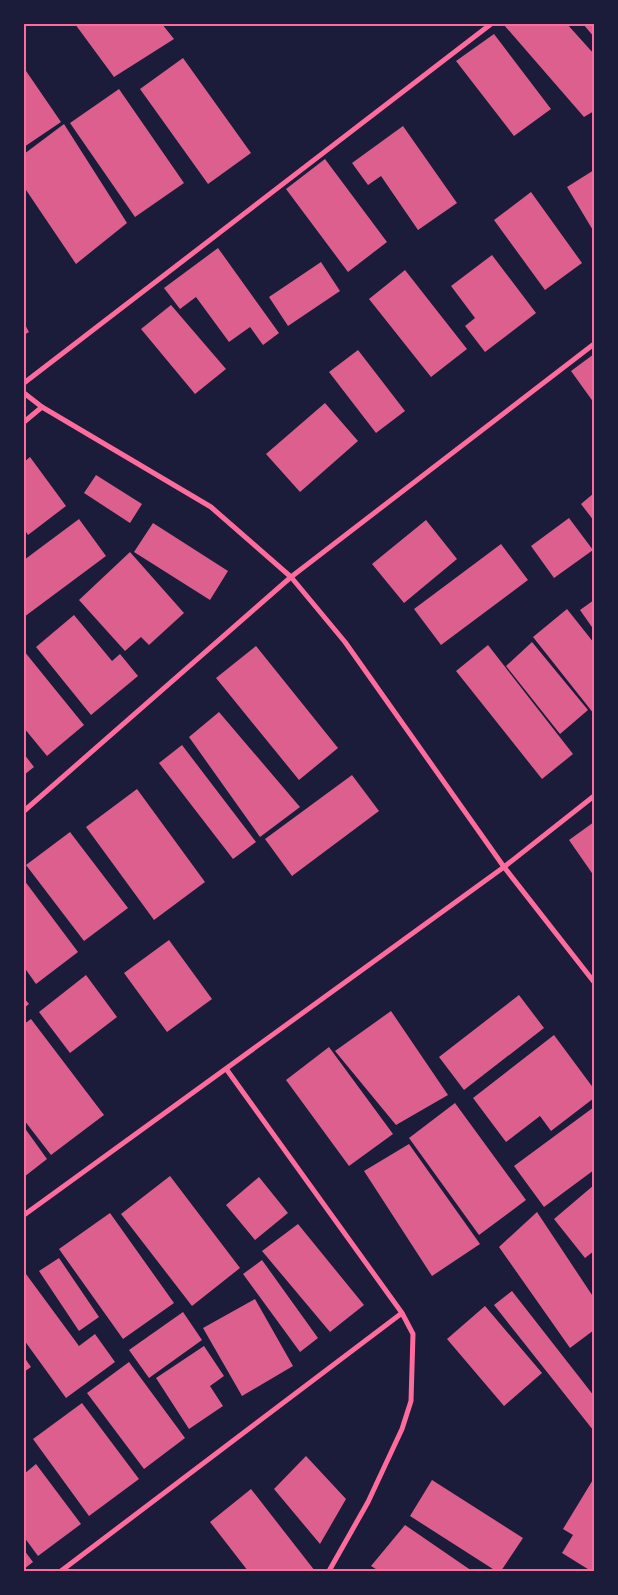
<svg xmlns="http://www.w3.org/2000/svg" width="618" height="1595" font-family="'Libre Baskerville',serif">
  <rect width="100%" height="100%" fill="#1b1b3a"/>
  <path fill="#dd5f8e" d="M 75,24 L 162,24 L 174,39 L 114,77 Z
    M 506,24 L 567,24 L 594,54 L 594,111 L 584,117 L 504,25 Z
    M 583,24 L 594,24 L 594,37 Z
    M 494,34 L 551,109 L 514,136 L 456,61 Z
    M 183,58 L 251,153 L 208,184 L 140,89 Z
    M 24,68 L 61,122 L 24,147 Z
    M 119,89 L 184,183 L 135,217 L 70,123 Z
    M 64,124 L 127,223 L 76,264 L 24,187 L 24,154 Z
    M 403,126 L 457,203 L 418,230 L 381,176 L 368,185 L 352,163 Z
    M 325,159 L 387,242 L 348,272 L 286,189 Z
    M 594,170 L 594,232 L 567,187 Z
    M 531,192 L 582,263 L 545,290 L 494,220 Z
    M 218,248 L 279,333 L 263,345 L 250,327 L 229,342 L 196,297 L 180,309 L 164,288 Z
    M 492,255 L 536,313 L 485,352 L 465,326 L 475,318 L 451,286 Z
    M 321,262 L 340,291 L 288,326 L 269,297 Z
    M 405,270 L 467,349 L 431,377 L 369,299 Z
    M 171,305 L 226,369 L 195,394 L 141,329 Z
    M 24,323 L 29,332 L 24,335 Z
    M 358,350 L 405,411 L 376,433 L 329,372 Z
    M 594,354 L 594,403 L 571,371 Z
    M 325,403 L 358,441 L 300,492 L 266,454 Z
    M 30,457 L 66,506 L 28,535 L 24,529 L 24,462 Z
    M 96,475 L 142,504 L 130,523 L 84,493 Z
    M 594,493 L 594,521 L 581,504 Z
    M 569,518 L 593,550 L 554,578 L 531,546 Z
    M 79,519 L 106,556 L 24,617 L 24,560 Z
    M 426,520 L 457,559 L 404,603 L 372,564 Z
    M 153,523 L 228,571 L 210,600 L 134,552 Z
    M 501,544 L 528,580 L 441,645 L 414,609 Z
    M 130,552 L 184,613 L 149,645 L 141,637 L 125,651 L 79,600 Z
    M 594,600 L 594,630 L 580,610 Z
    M 567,609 L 594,643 L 594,714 L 533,637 Z
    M 74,615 L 112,661 L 120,654 L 138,676 L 91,715 L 36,647 Z
    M 532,642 L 588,710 L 560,734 L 506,666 Z
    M 488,645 L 573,754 L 542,779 L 456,671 Z
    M 256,646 L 338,748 L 299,780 L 216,678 Z
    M 24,651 L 84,725 L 47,756 L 24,728 Z
    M 219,712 L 300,807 L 260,837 L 189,737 Z
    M 182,745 L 256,842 L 233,859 L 159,763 Z
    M 24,754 L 34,767 L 24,775 Z
    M 352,775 L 379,811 L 292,876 L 265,839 Z
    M 137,789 L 205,882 L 154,920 L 86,827 Z
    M 594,822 L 594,876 L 569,840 Z
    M 70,832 L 128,908 L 84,941 L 26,865 Z
    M 24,880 L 78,952 L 36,984 L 24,967 Z
    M 169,940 L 212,999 L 167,1032 L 124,973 Z
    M 86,975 L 117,1017 L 70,1053 L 39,1012 Z
    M 519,995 L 544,1028 L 464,1090 L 439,1057 Z
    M 24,998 L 29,1004 L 24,1008 Z
    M 391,1011 L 448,1095 L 396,1125 L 335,1051 Z
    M 31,1019 L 104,1115 L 51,1155 L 24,1120 L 24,1024 Z
    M 554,1035 L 594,1089 L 594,1098 L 551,1131 L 540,1116 L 506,1142 L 473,1098 Z
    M 329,1047 L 393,1134 L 349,1166 L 286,1080 Z
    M 455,1103 L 526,1200 L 479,1235 L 409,1138 Z
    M 594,1107 L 594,1170 L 544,1207 L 514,1166 Z
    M 24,1127 L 47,1159 L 24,1177 Z
    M 409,1144 L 480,1244 L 432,1276 L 364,1171 Z
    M 170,1176 L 240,1268 L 192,1306 L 121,1214 Z
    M 259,1177 L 288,1213 L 255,1240 L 226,1205 Z
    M 594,1185 L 594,1251 L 585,1258 L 554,1219 Z
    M 537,1212 L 594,1298 L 594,1330 L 570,1348 L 499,1247 Z
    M 110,1213 L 174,1303 L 123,1339 L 59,1249 Z
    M 298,1224 L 364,1305 L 330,1332 L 262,1251 Z
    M 59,1258 L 99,1317 L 79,1331 L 39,1271 Z
    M 262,1260 L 318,1338 L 300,1352 L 243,1274 Z
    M 26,1274 L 79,1346 L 95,1334 L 115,1362 L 66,1398 L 24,1340 L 24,1276 Z
    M 512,1291 L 594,1396 L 593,1430 L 494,1305 Z
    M 255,1299 L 293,1366 L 242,1396 L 203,1328 Z
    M 485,1306 L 542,1373 L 504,1406 L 447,1339 Z
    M 183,1312 L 202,1340 L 149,1378 L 129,1350 Z
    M 204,1346 L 224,1376 L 210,1386 L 223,1406 L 189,1429 L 156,1378 Z
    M 24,1357 L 31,1367 L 24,1372 Z
    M 129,1362 L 185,1438 L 144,1469 L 87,1393 Z
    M 82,1403 L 139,1479 L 89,1516 L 33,1439 Z
    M 306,1456 L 346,1499 L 320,1544 L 274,1489 Z
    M 36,1464 L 81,1524 L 38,1556 L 24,1537 L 24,1474 Z
    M 594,1478 L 594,1571 L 591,1571 L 562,1553 L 573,1535 L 563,1529 Z
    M 432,1480 L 523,1538 L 501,1571 L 496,1571 L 410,1516 Z
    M 251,1489 L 315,1571 L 248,1571 L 210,1522 Z
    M 405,1525 L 472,1571 L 379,1571 L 371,1566 Z
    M 24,1550 L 33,1562 L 24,1569 Z"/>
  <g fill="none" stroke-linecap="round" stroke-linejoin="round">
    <path stroke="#ff6b9d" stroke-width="5" d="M 24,383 L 491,24
      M 24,393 L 42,407 L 211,507 L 291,577 L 345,642 L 504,867 L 594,982
      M 24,422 L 42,407
      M 24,811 L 291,577 L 594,344
      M 227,1070 L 402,1313 L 413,1334 L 411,1401 L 402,1429 L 368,1502 L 329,1571
      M 24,1215 L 504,867 L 594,796
      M 61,1571 L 402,1313"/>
  </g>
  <rect width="618" height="1595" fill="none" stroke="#1b1b3a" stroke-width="50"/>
  <rect x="25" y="25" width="568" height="1545" fill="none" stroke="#ff6b9d" stroke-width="2"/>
</svg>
